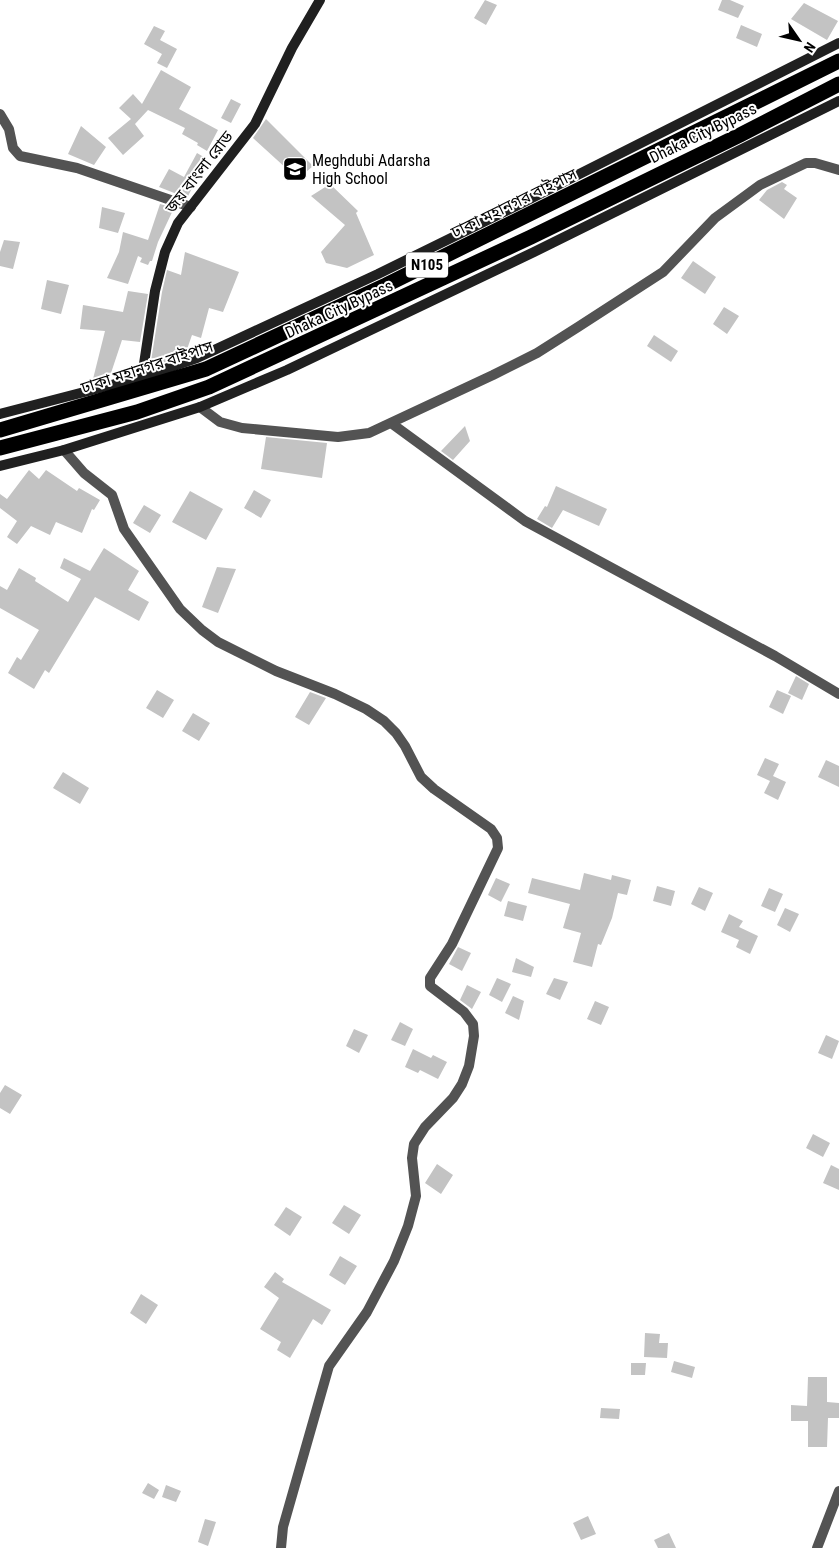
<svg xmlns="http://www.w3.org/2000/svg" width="839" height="1548" font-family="'Roboto Condensed','Noto Sans Bengali',sans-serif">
  <rect width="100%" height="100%" fill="#fff"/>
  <path fill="#c3c3c3" d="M 485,0 L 497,5 L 486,25 L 474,18 Z
    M 722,0 L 730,0 L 744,6 L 738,18 L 718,10 Z
    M 804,3 L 838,21 L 827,40 L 791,19 Z
    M 741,25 L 762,34 L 757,47 L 736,38 Z
    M 154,26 L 165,31 L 160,40 L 177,49 L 167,68 L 157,63 L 162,54 L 144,44 Z
    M 161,70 L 191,87 L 179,109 L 218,130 L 207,151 L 197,145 L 198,143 L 182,134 L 185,128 L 148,110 L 135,124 L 144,136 L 123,155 L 108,138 L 131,119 L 119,108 L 133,94 L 142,104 Z
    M 231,99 L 241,104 L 231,123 L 221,118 Z
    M 266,119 L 313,166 L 298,179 L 253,138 Z
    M 81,126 L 106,147 L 94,165 L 68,154 Z
    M 197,153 L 207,159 L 187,198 L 159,187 L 169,169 L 184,177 Z
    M 782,182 L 787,185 L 784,189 L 797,198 L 784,219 L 759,200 L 767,190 Z
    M 330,184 L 358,211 L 356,213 L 374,255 L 347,268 L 326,263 L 321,252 L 345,225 L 311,196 Z
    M 160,204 L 174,208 L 158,242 L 152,261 L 150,261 L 148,265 L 140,262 L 142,258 L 138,256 L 128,284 L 107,278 L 119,252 L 123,232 L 148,240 Z
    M 102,207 L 125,213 L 118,233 L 99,228 Z
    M 4,240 L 20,242 L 13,269 L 0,266 L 0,252 Z
    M 185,252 L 239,272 L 223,312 L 209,308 L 201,338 L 192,335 L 185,355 L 180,356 L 171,352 L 167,361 L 160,364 L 151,361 L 162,292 L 167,270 L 181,275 Z
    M 693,261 L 716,277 L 705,294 L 681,278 Z
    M 47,280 L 69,285 L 61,314 L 41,309 Z
    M 128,291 L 148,294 L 140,342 L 122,340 L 109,379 L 98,381 L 93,379 L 105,331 L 80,329 L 83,305 L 123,312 Z
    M 724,307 L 739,316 L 727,334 L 713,324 Z
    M 654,335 L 678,351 L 671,362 L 647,346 Z
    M 465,426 L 470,441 L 453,460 L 441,451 Z
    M 266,437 L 327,443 L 322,478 L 261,469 Z
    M 29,470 L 39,479 L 46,470 L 77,491 L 79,488 L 100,500 L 94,510 L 92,509 L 82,533 L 56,522 L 50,535 L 31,526 L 17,544 L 7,537 L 17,521 L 0,508 L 0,494 L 7,499 Z
    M 556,486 L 607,509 L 599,526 L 563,510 L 552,528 L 537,519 L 545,506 L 547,507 Z
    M 254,490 L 271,500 L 261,518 L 244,508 Z
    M 190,491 L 223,509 L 206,540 L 172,522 Z
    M 144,505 L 161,515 L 150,533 L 133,523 Z
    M 104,548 L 139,571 L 128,590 L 149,602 L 139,621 L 95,597 L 49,673 L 45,670 L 34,689 L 8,673 L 17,657 L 21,660 L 39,630 L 0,608 L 0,586 L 7,590 L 19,568 L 36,578 L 35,581 L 68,602 L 81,579 L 60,568 L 64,558 L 90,571 Z
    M 217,567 L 236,569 L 218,613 L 202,607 Z
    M 796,676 L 809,684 L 802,700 L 788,693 Z
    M 157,690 L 174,700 L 163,718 L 146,708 Z
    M 777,690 L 791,696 L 783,714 L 769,707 Z
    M 310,692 L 326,698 L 309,725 L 295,717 Z
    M 193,713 L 210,723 L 199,741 L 182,731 Z
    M 765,758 L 779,764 L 773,776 L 786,782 L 778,800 L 764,793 L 770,781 L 757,775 Z
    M 826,760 L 839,766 L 839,787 L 818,777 Z
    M 63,772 L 89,788 L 80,804 L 53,788 Z
    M 584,873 L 611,880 L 612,875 L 631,880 L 627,895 L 618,893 L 612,918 L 601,945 L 598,944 L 592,967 L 573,962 L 581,933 L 563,928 L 570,904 L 528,893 L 532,878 L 580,890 Z
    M 496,878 L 510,884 L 501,902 L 488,895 Z
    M 657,886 L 675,891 L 671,906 L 653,901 Z
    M 699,887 L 713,893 L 705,911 L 691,904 Z
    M 769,888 L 783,894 L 775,912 L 761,906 Z
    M 508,901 L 527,906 L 523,921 L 504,916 Z
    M 785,908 L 799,914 L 790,932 L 777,925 Z
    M 729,914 L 743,921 L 739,927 L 758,936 L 750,954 L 736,947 L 739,940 L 721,932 Z
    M 458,947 L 471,953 L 462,971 L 449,964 Z
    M 516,958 L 534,967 L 531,977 L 512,972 Z
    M 497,978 L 511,984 L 502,1002 L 489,995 Z
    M 554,978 L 568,982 L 560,1000 L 546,994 Z
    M 467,985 L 481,992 L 472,1009 L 460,1000 Z
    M 513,996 L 524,1001 L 519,1020 L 505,1013 Z
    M 595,1001 L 609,1007 L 601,1025 L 587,1019 Z
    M 400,1022 L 413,1029 L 405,1046 L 391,1040 Z
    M 354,1029 L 368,1035 L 359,1053 L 346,1046 Z
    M 826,1035 L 839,1041 L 832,1059 L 818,1053 Z
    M 413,1049 L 431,1058 L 433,1055 L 447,1062 L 438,1079 L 420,1070 L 418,1073 L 405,1067 Z
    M 5,1085 L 22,1095 L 10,1114 L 0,1108 L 0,1093 Z
    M 813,1134 L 830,1143 L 823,1157 L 806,1148 Z
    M 437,1164 L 453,1175 L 441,1194 L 425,1183 Z
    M 831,1165 L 839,1169 L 839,1190 L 823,1183 Z
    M 344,1205 L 361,1215 L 349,1234 L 332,1223 Z
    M 286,1207 L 302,1217 L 290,1236 L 274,1225 Z
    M 340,1256 L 357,1266 L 345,1285 L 329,1275 Z
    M 275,1272 L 284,1279 L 282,1282 L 331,1310 L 322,1325 L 313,1319 L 290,1358 L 277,1350 L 281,1342 L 260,1329 L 279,1298 L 264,1287 Z
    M 141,1294 L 158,1305 L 146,1324 L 130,1313 Z
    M 645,1333 L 660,1334 L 659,1343 L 668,1343 L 667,1358 L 644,1357 Z
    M 674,1361 L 695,1367 L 692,1378 L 671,1372 Z
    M 631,1363 L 646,1363 L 645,1375 L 631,1375 Z
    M 808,1377 L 827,1377 L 827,1402 L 839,1403 L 839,1418 L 828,1418 L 827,1447 L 808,1447 L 808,1421 L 791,1421 L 791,1405 L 807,1406 Z
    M 601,1408 L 620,1409 L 619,1419 L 600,1418 Z
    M 148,1483 L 159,1490 L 154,1499 L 142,1493 Z
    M 166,1485 L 181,1491 L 176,1502 L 162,1497 Z
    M 588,1516 L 596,1534 L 581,1540 L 573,1523 Z
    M 205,1519 L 216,1522 L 208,1546 L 198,1542 Z
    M 669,1533 L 676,1548 L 658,1548 L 654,1540 Z"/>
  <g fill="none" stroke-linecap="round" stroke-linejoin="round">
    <path stroke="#535353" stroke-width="10" d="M 0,114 L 9,129 L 13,148 L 20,156 L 77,168 L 191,207
      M 200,407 L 220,422 L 242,428 L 338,437 L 369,433 L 493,375 L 537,353 L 578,327 L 663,272 L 715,218 L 760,185 L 806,163 L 815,163 L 839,170
      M 391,423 L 525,521 L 775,656 L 839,694
      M 64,450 L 84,473 L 112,495 L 124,529 L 180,609 L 202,630 L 218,642 L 276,671 L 335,694 L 366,709 L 384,721 L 396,733 L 405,746 L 421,777 L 434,789 L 491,829 L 497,838 L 498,848 L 452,944 L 430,978 L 430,986 L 464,1012 L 473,1024 L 474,1036 L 469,1066 L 462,1084 L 453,1098 L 425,1127 L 414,1144 L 412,1158 L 416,1196 L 408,1226 L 394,1261 L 367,1312 L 329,1366 L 283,1527 L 281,1548
      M 817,1548 L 839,1491"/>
    <path stroke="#202020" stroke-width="10" d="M 142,377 L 155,291 L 165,252 L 178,223 L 255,124 L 292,48 L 320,0
      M 0,414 L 142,377 L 197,358 L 378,274 L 516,206 L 839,43
      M 0,466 L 64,450 L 200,407 L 287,370 L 534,252 L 839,101"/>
    <path stroke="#000" stroke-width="15" d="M 0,430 L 206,369 L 386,285 L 839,61
      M 0,448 L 137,412 L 209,387 L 531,237 L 740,135 L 839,84"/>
  </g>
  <defs>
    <symbol id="school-square" viewBox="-11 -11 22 22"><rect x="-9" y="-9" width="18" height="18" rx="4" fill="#000" stroke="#fff"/><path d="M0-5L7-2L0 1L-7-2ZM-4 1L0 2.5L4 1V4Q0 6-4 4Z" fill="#fff"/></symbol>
  </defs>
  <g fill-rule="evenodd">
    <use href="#school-square" x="281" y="155" width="28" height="28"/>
  </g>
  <g text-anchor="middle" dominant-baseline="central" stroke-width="4" stroke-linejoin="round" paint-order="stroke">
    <rect fill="#fff" stroke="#4c4c4c" stroke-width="1" x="406" y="252.5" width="42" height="25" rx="4"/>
    <g font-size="15" font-weight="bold" fill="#000">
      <text x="427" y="265">N105</text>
    </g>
    <g font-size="16" fill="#000" stroke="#fff">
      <text transform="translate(703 133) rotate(-26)">Dhaka City Bypass</text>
      <text transform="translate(199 172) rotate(-52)">জয় বাংলা রোড</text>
      <text transform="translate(514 203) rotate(-26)">ঢাকা মহানগর বাইপাস</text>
      <text transform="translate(339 309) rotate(-25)">Dhaka City Bypass</text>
      <text transform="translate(147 367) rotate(-18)">ঢাকা মহানগর বাইপাস</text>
    </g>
    <g font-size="16" fill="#000" stroke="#fff" text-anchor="start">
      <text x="312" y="160">Meghdubi Adarsha<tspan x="312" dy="18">High School</tspan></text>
    </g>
  </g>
  <g transform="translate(799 40) rotate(124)" stroke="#ffffff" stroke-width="4" paint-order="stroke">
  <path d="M0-4L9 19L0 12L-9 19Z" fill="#000000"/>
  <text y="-8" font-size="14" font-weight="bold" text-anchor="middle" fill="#000000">N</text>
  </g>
</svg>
